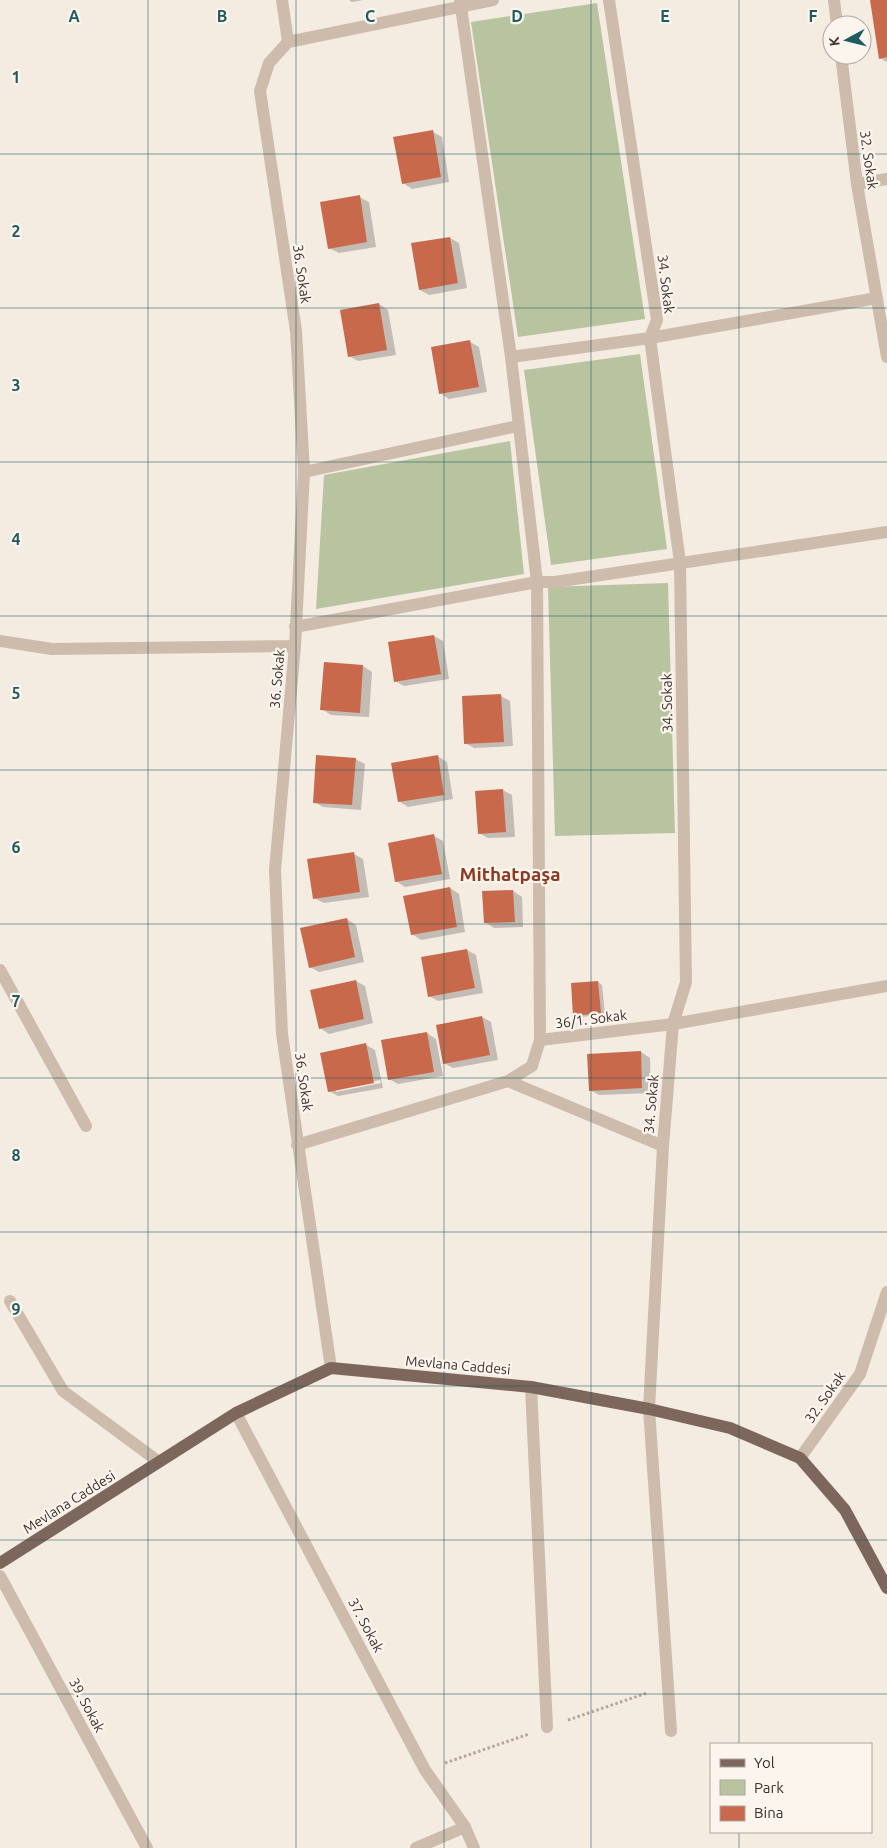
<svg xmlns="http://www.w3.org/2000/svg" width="887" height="1848" font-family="Ubuntu,sans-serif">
  <rect width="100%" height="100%" fill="#f4ebe1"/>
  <path fill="#b8c4a0" d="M 597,3 L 645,319 L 518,337 L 471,22 Z
    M 640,354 L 667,549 L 551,565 L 524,370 Z
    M 510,441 L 524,574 L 316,609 L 324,475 Z
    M 668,583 L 675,833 L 555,836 L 548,587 Z"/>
  <path fill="#0003" fill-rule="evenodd" d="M 349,0 L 363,0 L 352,2 Z
    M 872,0 L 887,0 L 887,62 L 880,58 Z
    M 433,132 L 442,137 L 449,182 L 412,189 L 403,183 Z
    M 359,197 L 369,202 L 376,247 L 339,253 L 329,248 Z
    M 450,238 L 459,243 L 467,288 L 429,295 L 420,290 Z
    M 379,304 L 388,310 L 396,355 L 358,361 L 349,356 Z
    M 470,342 L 479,347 L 487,392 L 449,399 L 440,393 Z
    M 434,636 L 443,641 L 449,679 L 404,686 L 395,681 Z
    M 325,664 L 363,666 L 372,672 L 369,717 L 331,715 L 322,709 Z
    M 501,696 L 510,701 L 513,746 L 474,748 L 465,743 Z
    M 437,756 L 447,762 L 453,799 L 408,807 L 399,801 Z
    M 355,759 L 365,764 L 361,810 L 323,807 L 314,802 Z
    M 503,790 L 512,795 L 515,837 L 488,838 L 479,833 Z
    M 434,836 L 443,841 L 450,879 L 405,887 L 396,881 Z
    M 354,854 L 363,859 L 369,897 L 324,903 L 314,898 Z
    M 450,888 L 459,894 L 465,932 L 421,940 L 412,934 Z
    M 513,891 L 522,897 L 523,927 L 494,928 L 485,922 Z
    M 347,919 L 356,925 L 364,962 L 319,972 L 310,967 Z
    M 467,950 L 476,955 L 483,993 L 438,1001 L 429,996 Z
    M 356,981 L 365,986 L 373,1023 L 329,1034 L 320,1028 Z
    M 598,982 L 602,985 L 605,1015 L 579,1017 L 574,1015 Z
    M 482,1017 L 491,1022 L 498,1060 L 453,1068 L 444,1063 Z
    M 427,1033 L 436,1039 L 443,1076 L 398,1084 L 389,1079 Z
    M 366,1045 L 375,1050 L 383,1088 L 338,1096 L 329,1091 ZM 380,1080 L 381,1083 L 336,1092 L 336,1089 Z
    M 641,1052 L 650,1058 L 651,1093 L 599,1095 L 590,1090 Z"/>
  <path fill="#c8694b" d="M 870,0 L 887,0 L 887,57 L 879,59 Z
    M 433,130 L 441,177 L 402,184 L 393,137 Z
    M 360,195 L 367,242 L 328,249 L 320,202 Z
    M 450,237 L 458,283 L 419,290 L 411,243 Z
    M 379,303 L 387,350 L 348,357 L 340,310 Z
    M 470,340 L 479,387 L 439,394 L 431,347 Z
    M 434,635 L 441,674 L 394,682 L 388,642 Z
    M 324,662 L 363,665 L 360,713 L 320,710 Z
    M 501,694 L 504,742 L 464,744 L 462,696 Z
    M 316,755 L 356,758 L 352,805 L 313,803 Z
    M 438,755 L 444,795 L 398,802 L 391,763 Z
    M 503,789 L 506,832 L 478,834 L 475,791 Z
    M 434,834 L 442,874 L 395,882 L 388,843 Z
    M 354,852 L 360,892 L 313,899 L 307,859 Z
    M 450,887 L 457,927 L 411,935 L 403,896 Z
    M 513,890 L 515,922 L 484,923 L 482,891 Z
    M 347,918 L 355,957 L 309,968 L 300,928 Z
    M 467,949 L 475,988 L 428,997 L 421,957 Z
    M 356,980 L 364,1019 L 319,1029 L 310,990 Z
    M 598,981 L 601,1013 L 573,1016 L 571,983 Z
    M 482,1016 L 490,1055 L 443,1064 L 436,1025 Z
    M 427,1032 L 434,1072 L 388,1080 L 381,1040 Z
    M 366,1043 L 374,1083 L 328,1092 L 320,1053 Z
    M 641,1051 L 642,1088 L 589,1091 L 587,1054 Z"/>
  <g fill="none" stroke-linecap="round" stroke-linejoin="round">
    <path stroke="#b9a596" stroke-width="3" stroke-dasharray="2.5 2.5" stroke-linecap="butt" d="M 568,1720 L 647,1693
      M 445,1763 L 529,1734"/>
    <path stroke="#cdbbac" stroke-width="12" d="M 10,1301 L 63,1391 L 159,1462"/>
    <path stroke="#cdbbac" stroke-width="12" d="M 282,0 L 288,42 L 269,63 L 260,91 L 296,331 L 304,472 L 295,646 L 275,870 L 282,1034 L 331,1368
      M 460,0 L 511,357 L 537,582 L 540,1040
      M 609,0 L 657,320 L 650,338 L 680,563 L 686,982 L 673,1024 L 663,1146 L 649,1409 L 671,1731
      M 834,0 L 837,25
      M 288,42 L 493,0
      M 841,55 L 857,184 L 887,357
      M 857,184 L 887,179
      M 511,357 L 650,338 L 877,298
      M 304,472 L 518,426
      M 295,627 L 537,582 L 555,582 L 887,532
      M 0,641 L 52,649 L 295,646
      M 0,970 L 86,1126
      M 508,1081 L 663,1146
      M 297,1145 L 508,1081 L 532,1066 L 540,1040 L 673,1024 L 887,986
      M 531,1387 L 547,1727
      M 236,1413 L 425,1770 L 465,1827 L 474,1848
      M 800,1458 L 860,1374 L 887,1292
      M 0,1576 L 147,1848
      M 416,1848 L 465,1827"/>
    <path stroke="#7d675c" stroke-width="12" d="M 0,1563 L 236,1413 L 331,1368 L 531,1387 L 649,1409 L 730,1428 L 800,1458 L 845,1510 L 887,1588"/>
  </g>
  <path fill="none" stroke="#1f5a5e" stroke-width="1" stroke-opacity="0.55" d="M 148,0 L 148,1848M 296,0 L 296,1848M 444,0 L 444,1848M 591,0 L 591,1848M 739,0 L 739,1744M 0,154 L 887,154M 0,308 L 887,308M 0,462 L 887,462M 0,616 L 887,616M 0,770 L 887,770M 0,924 L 887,924M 0,1078 L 887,1078M 0,1232 L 887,1232M 0,1386 L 887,1386M 0,1540 L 887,1540M 0,1694 L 887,1694M 739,1832 L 739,1848"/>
  <g text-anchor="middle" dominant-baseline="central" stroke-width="4.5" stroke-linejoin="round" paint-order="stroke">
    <g font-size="14" fill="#3b302b" stroke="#fbf5ee">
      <text transform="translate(869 160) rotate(82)">32. Sokak</text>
      <text transform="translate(302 274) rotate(82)">36. Sokak</text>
      <text transform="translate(666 284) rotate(83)">34. Sokak</text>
      <text transform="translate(277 679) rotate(-85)">36. Sokak</text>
      <text transform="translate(667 703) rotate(-91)">34. Sokak</text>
      <text transform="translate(591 1019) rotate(-7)">36/1. Sokak</text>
      <text transform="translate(304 1082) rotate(82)">36. Sokak</text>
      <text transform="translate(651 1104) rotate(-85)">34. Sokak</text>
      <text transform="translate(458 1365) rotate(5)">Mevlana Caddesi</text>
      <text transform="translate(825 1397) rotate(-55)">32. Sokak</text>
      <text transform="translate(69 1502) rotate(-32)">Mevlana Caddesi</text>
      <text transform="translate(366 1625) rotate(62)">37. Sokak</text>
      <text transform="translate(87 1705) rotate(62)">39. Sokak</text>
    </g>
    <g font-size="19" font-weight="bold" fill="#8c3b22" stroke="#fbf5ee">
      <text x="510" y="874">Mithatpaşa</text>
    </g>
  </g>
  <g font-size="16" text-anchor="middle" font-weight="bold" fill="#1f5a5e" stroke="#fbf5ee" stroke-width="4.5" stroke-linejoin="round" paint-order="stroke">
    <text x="74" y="22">A</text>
    <text x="222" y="22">B</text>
    <text x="370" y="22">C</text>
    <text x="517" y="22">D</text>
    <text x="665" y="22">E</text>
    <text x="813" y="22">F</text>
    <text x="16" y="83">1</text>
    <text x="16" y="237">2</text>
    <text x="16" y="391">3</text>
    <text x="16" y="545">4</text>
    <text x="16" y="699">5</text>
    <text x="16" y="853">6</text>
    <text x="16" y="1007">7</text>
    <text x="16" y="1161">8</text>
    <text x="16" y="1315">9</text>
  </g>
  <rect x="710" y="1743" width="162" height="90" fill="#fbf5ee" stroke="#aea6a0"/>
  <rect x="720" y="1759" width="25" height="8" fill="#7d675c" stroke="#aea6a0"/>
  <text x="754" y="1768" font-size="15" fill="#3b302b">Yol</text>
  <rect x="720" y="1780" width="25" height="15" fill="#b8c4a0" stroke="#aea6a0"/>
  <text x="754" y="1793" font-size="15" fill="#3b302b">Park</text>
  <rect x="720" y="1806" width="25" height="15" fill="#c8694b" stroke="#aea6a0"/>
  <text x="754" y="1818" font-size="15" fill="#3b302b">Bina</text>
  <g transform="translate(847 40) rotate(263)"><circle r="24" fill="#fbf5ee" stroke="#aea6a0"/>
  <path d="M0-4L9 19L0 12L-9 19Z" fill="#1f5a5e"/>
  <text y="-8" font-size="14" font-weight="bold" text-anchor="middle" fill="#3b302b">K</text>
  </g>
</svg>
